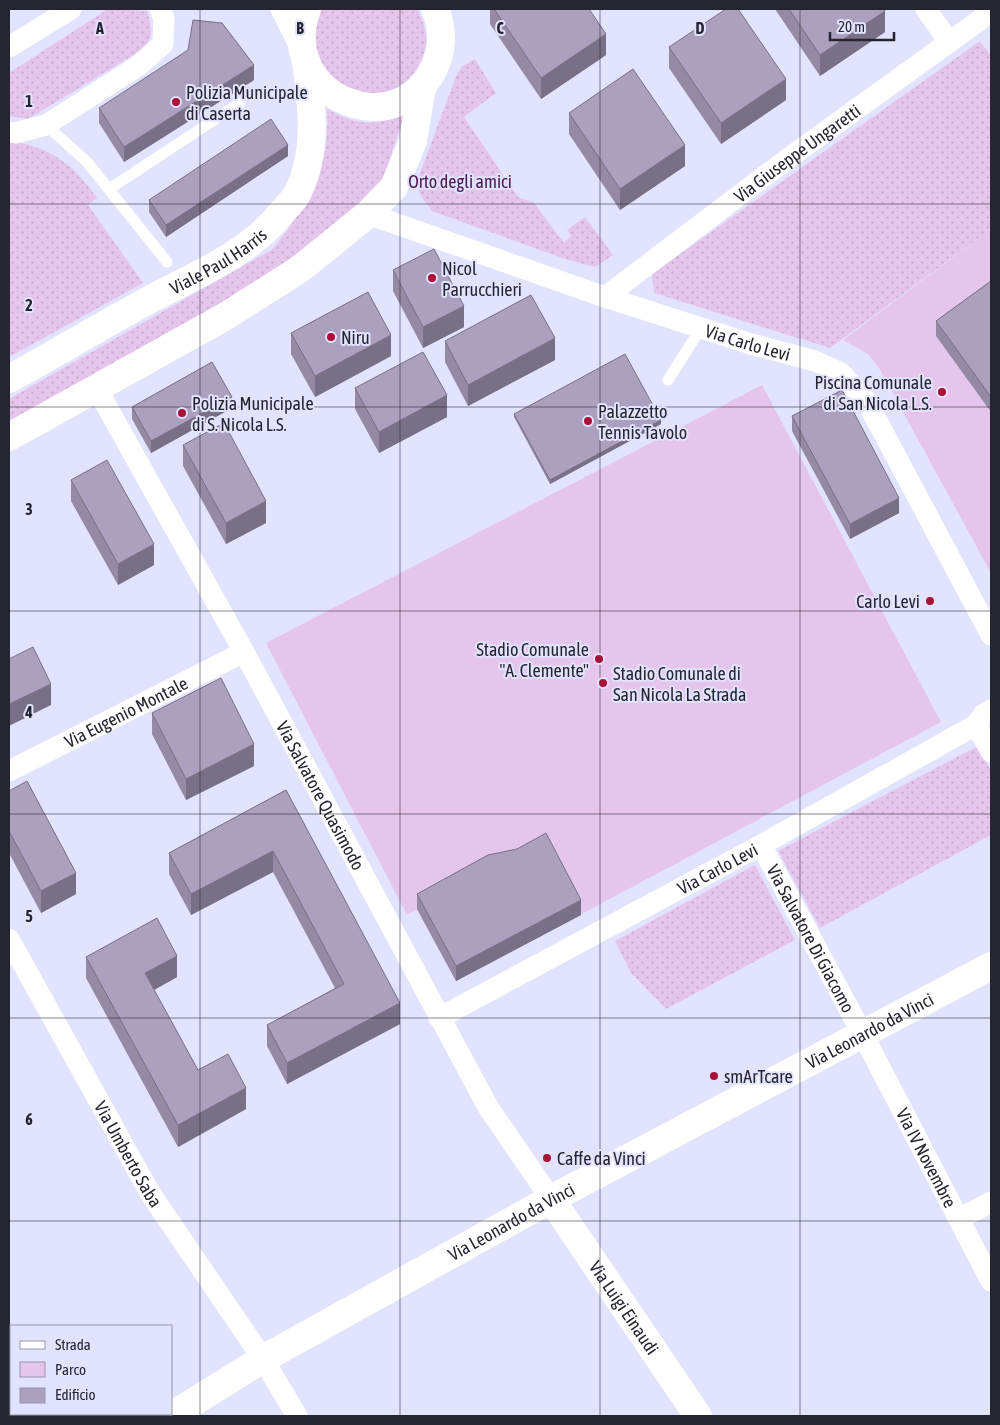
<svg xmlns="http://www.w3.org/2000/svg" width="1000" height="1425" font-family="'Asap Condensed',sans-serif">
  <defs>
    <pattern id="green-dots" width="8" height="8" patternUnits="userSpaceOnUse" patternTransform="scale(1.25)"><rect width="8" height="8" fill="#e6c5ec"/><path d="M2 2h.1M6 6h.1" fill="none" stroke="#c5a9cb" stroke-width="1.8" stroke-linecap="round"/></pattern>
  </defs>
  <rect width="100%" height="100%" fill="#e2e3fe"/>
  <path fill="url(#green-dots)" d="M 108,9 L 147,11 C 151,24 154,35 145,48 L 28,119 L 9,116 L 9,73 Z
    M 320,9 L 417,9 C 422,19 427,30 426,42 C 424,69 400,95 371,95 C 363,95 345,91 338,86 C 332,83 319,67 316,61 C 309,45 314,23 320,9 Z
    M 980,41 L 991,56 L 991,229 L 830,348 L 654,293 L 652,274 Z
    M 475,59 L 496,93 L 464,117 L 518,197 L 534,203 L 564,243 L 571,236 L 567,230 L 585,217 L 613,255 L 595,267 L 568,260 L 432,211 L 422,198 L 416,184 L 455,79 L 461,67 Z
    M 327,109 C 358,126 372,126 405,115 C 392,145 388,177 370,203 L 242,293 L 9,425 L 9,399 L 273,249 C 308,205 331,167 327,109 Z
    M 9,141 C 51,147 73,164 97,198 L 88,205 L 143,283 L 11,356 L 9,352 Z
    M 978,746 L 991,771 L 991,835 L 820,928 L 778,851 Z
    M 755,865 L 795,940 L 666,1009 L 631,973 L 615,941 Z"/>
  <path fill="#e6c5ec" d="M 991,229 L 991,573 L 879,368 L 868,354 L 843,340 Z
    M 762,385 L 941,722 L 456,981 L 417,910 L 407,915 L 266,643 Z"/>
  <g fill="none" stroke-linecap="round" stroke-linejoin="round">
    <path stroke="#fff" stroke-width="11" d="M 46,125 L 87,162 L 167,262
      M 109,189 L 240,103
      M 668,380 L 701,328"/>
    <g stroke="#fff" stroke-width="21">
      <path d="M 281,9 L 303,53"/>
      <path d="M 926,9 L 949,42"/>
      <path d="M 9,47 L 71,9"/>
      <path d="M 9,132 L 15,133 L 46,125 L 138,66 L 163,44 L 164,19 L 160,9"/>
      <path id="s1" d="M 368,214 L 605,297 L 751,344 L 815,361 L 841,373 L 867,402 L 991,635"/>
      <path id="s2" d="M 605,297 L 786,160 L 991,12"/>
      <path id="s3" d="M 97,389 L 244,652 L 488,1107 L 551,1199"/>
      <path d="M 976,725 L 991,752"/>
      <path id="s4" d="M 9,771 L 244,652"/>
      <path id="s5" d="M 761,845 L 862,1033 L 991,1281"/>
      <path id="s6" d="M 9,939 L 150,1193 L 263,1359 L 297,1416"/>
      <path id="s7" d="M 439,1018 L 761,845 L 976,725 L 984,714 L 991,710"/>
      <path d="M 959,1219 L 991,1202"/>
    </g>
    <g stroke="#fff" stroke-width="28">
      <path d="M 307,9 C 274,100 405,148 437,61 C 443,44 442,25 435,9"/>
      <path id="s8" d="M 9,379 C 53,355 96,329 140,305 C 190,277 248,256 284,210 C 289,204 295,199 298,192 C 318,152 312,105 306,62"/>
      <path d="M 9,437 L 226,316 L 300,269 L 368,214 L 394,187 L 413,141 L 422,86"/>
      <path id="s9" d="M 551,1199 L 698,1416"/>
      <path id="s10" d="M 171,1416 L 263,1359 L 551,1199 L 991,966"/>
    </g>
  </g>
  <path fill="#948aa4" d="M 490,9 L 494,9 L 606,55 L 541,99 L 490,24 Z
    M 775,9 L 884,9 L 885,32 L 820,76 Z
    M 669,47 L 786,100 L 721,144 L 669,68 Z
    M 254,80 L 124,162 L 99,123 L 99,108 Z
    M 569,113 L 685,166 L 620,210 L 569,134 Z
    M 288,156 L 166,237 L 149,212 L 149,200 Z
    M 393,270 L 464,327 L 423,348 L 393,291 Z
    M 991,281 L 991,412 L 936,336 L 936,321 Z
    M 291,333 L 391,356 L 315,397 L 291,354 Z
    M 445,341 L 555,360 L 468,406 L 445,362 Z
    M 355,388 L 447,417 L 379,453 L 355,409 Z
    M 132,407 L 232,408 L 151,453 L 132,419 Z
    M 514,414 L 661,424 L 550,484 L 514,417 Z
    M 792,416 L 899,513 L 850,539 L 792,431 Z
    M 183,445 L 266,523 L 226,544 L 183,466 Z
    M 71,480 L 154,565 L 118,585 L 71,501 Z
    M 152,713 L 254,766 L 186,800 L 152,734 Z
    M 286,790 L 400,1024 L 287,1084 L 267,1046 L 267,1025 L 335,988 L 273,872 L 191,915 L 169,874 L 169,853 Z
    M 9,791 L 76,894 L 41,913 L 9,853 Z
    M 417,894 L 581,915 L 456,981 L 417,909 Z
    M 86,957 L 177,977 L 154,990 L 198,1070 L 246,1109 L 178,1147 L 86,978 Z"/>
  <path fill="#787086" d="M 885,11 L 885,32 L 820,76 L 820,55 Z
    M 606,34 L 606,55 L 541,99 L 541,78 Z
    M 254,65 L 254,80 L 124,162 L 124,147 Z
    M 786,79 L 786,100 L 721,144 L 721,123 Z
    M 288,145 L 288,156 L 166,237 L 166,225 Z
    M 685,145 L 685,166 L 620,210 L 620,189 Z
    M 464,306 L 464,327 L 423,348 L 423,327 Z
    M 391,335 L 391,356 L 315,397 L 315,376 Z
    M 555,338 L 555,360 L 468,406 L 468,385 Z
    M 447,395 L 447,417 L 379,453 L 379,432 Z
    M 232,397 L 232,408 L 151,453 L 151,441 Z
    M 661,420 L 661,424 L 550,484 L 550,480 Z
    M 899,498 L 899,513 L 850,539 L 850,524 Z
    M 266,501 L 266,523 L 226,544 L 226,523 Z
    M 154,544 L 154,565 L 118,585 L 118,564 Z
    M 51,684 L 51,705 L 9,726 L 9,704 Z
    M 254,744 L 254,766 L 186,800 L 186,779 Z
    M 273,851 L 273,872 L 191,915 L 191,894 Z
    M 76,873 L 76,894 L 41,913 L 41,891 Z
    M 581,900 L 581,915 L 456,981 L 456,966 Z
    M 177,956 L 177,977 L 145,995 L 145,973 Z
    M 400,1003 L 400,1024 L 287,1084 L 287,1063 Z
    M 246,1088 L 246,1109 L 178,1147 L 178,1125 Z"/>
  <path fill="#aca0bf" stroke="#787086" d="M 494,9 L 589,9 L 606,34 L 541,78 Z
    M 726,9 L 738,9 L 786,79 L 721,123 L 669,47 Z
    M 789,9 L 884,9 L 885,11 L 820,55 Z
    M 193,20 L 222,23 L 254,65 L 124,147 L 99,108 L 188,50 Z
    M 633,69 L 685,145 L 620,189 L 569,113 Z
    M 271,119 L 288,145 L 166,225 L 149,200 Z
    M 434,249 L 464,306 L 423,327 L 393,270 Z
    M 991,281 L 991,397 L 936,321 Z
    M 368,292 L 391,335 L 315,376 L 291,333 Z
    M 531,295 L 555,338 L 468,385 L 445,341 Z
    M 423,352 L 447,395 L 379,432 L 355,388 Z
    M 625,354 L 661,420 L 550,480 L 514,414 Z
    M 212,362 L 232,397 L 151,441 L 132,407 Z
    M 842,390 L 899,498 L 850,524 L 792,416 Z
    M 224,423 L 266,501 L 226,523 L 183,445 Z
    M 107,460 L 154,544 L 118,564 L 71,480 Z
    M 33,647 L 51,684 L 9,704 L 9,659 Z
    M 221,678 L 254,744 L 186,779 L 152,713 Z
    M 27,781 L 76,873 L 41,891 L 9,831 L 9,791 Z
    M 286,790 L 400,1003 L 287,1063 L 267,1025 L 344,984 L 273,851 L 191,894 L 169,853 Z
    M 546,833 L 581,900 L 456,966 L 417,894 L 488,855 L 517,849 Z
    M 157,918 L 177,956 L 145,973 L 198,1070 L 228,1054 L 246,1088 L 178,1125 L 86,957 Z"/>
  <path fill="none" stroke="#252532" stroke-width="1" stroke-opacity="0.55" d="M 200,9 L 200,1416M 400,9 L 400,1416M 600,9 L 600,1416M 800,9 L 800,1416M 9,204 L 991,204M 9,407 L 991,407M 9,611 L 991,611M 9,814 L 991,814M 9,1018 L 991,1018M 9,1221 L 991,1221"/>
  <g fill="#a91137" stroke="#e2e3fe" stroke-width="2">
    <circle cx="176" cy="102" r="5"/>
    <circle cx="432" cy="278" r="5"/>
    <circle cx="331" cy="337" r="5"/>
    <circle cx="942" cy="392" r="5"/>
    <circle cx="182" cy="413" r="5"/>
    <circle cx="588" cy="421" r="5"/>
    <circle cx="930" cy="601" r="5"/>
    <circle cx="599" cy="659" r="5"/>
    <circle cx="603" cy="683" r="5"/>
    <circle cx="714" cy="1076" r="5"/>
    <circle cx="547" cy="1158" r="5"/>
  </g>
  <g text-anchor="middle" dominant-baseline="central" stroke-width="4" stroke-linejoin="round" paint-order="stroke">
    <g font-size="18" fill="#252532" stroke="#e2e3fe" text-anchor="start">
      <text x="186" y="92">Polizia Municipale<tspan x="186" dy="21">di Caserta</tspan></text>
      <text x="442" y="268">Nicol<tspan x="442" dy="21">Parrucchieri</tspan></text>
      <text x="341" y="337">Niru</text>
      <text x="932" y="382" text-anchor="end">Piscina Comunale<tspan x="932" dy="21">di San Nicola L.S.</tspan></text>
      <text x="192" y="403">Polizia Municipale<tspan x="192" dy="21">di S. Nicola L.S.</tspan></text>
      <text x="598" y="411">Palazzetto<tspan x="598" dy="21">Tennis Tavolo</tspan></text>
      <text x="920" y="601" text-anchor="end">Carlo Levi</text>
      <text x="589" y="649" text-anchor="end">Stadio Comunale<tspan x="589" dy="21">"A. Clemente"</tspan></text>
      <text x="613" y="673">Stadio Comunale di<tspan x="613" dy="21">San Nicola La Strada</tspan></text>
      <text x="724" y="1076">smArTcare</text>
      <text x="557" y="1158">Caffe da Vinci</text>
    </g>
    <g font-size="18" fill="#252532" stroke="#e2e3fe">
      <text stroke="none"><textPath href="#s2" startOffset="240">Via Giuseppe Ungaretti</textPath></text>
      <text stroke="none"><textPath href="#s8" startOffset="240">Viale Paul Harris</textPath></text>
      <text stroke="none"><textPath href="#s1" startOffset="401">Via Carlo Levi</textPath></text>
      <text stroke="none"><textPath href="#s4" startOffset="131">Via Eugenio Montale</textPath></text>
      <text stroke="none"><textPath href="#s3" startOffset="464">Via Salvatore Quasimodo</textPath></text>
      <text stroke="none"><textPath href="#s7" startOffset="316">Via Carlo Levi</textPath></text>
      <text stroke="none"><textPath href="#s5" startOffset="106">Via Salvatore Di Giacomo</textPath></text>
      <text stroke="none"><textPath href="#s10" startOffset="798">Via Leonardo da Vinci</textPath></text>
      <text stroke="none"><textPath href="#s6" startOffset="246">Via Umberto Saba</textPath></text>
      <text stroke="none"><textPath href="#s5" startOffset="354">Via IV Novembre</textPath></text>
      <text stroke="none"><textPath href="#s10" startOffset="392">Via Leonardo da Vinci</textPath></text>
      <text stroke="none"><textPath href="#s9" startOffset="131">Via Luigi Einaudi</textPath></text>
    </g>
    <g font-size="18" fill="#491652" stroke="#e2e3fe">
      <text x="460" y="181">Orto degli amici</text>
    </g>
  </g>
  <g font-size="16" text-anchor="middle" font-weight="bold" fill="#252532" stroke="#e2e3fe" stroke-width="4" stroke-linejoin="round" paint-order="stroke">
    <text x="100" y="34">A</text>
    <text x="300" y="34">B</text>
    <text x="500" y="34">C</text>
    <text x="700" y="34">D</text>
    <text x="29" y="107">1</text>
    <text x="29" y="311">2</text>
    <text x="29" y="515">3</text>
    <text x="29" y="718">4</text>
    <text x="29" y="922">5</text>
    <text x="29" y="1125">6</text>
  </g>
  <rect width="1000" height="1425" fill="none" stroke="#252532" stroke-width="20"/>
  <rect x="10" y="1325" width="162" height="90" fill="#e2e3fe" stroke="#9697ac"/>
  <rect x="20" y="1341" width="25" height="8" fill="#ffffff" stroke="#9697ac"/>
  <text x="55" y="1350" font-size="15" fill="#252532">Strada</text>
  <rect x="20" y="1362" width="25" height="15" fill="#e6c5ec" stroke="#9697ac"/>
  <text x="55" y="1375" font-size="15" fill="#252532">Parco</text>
  <rect x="20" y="1388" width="25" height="15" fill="#aca0bf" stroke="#9697ac"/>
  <text x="55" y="1400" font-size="15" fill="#252532">Edificio</text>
  <path d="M830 32v8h64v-8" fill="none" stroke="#252532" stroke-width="2.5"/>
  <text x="838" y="32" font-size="15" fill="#252532" stroke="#e2e3fe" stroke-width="4" paint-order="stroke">20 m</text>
</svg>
